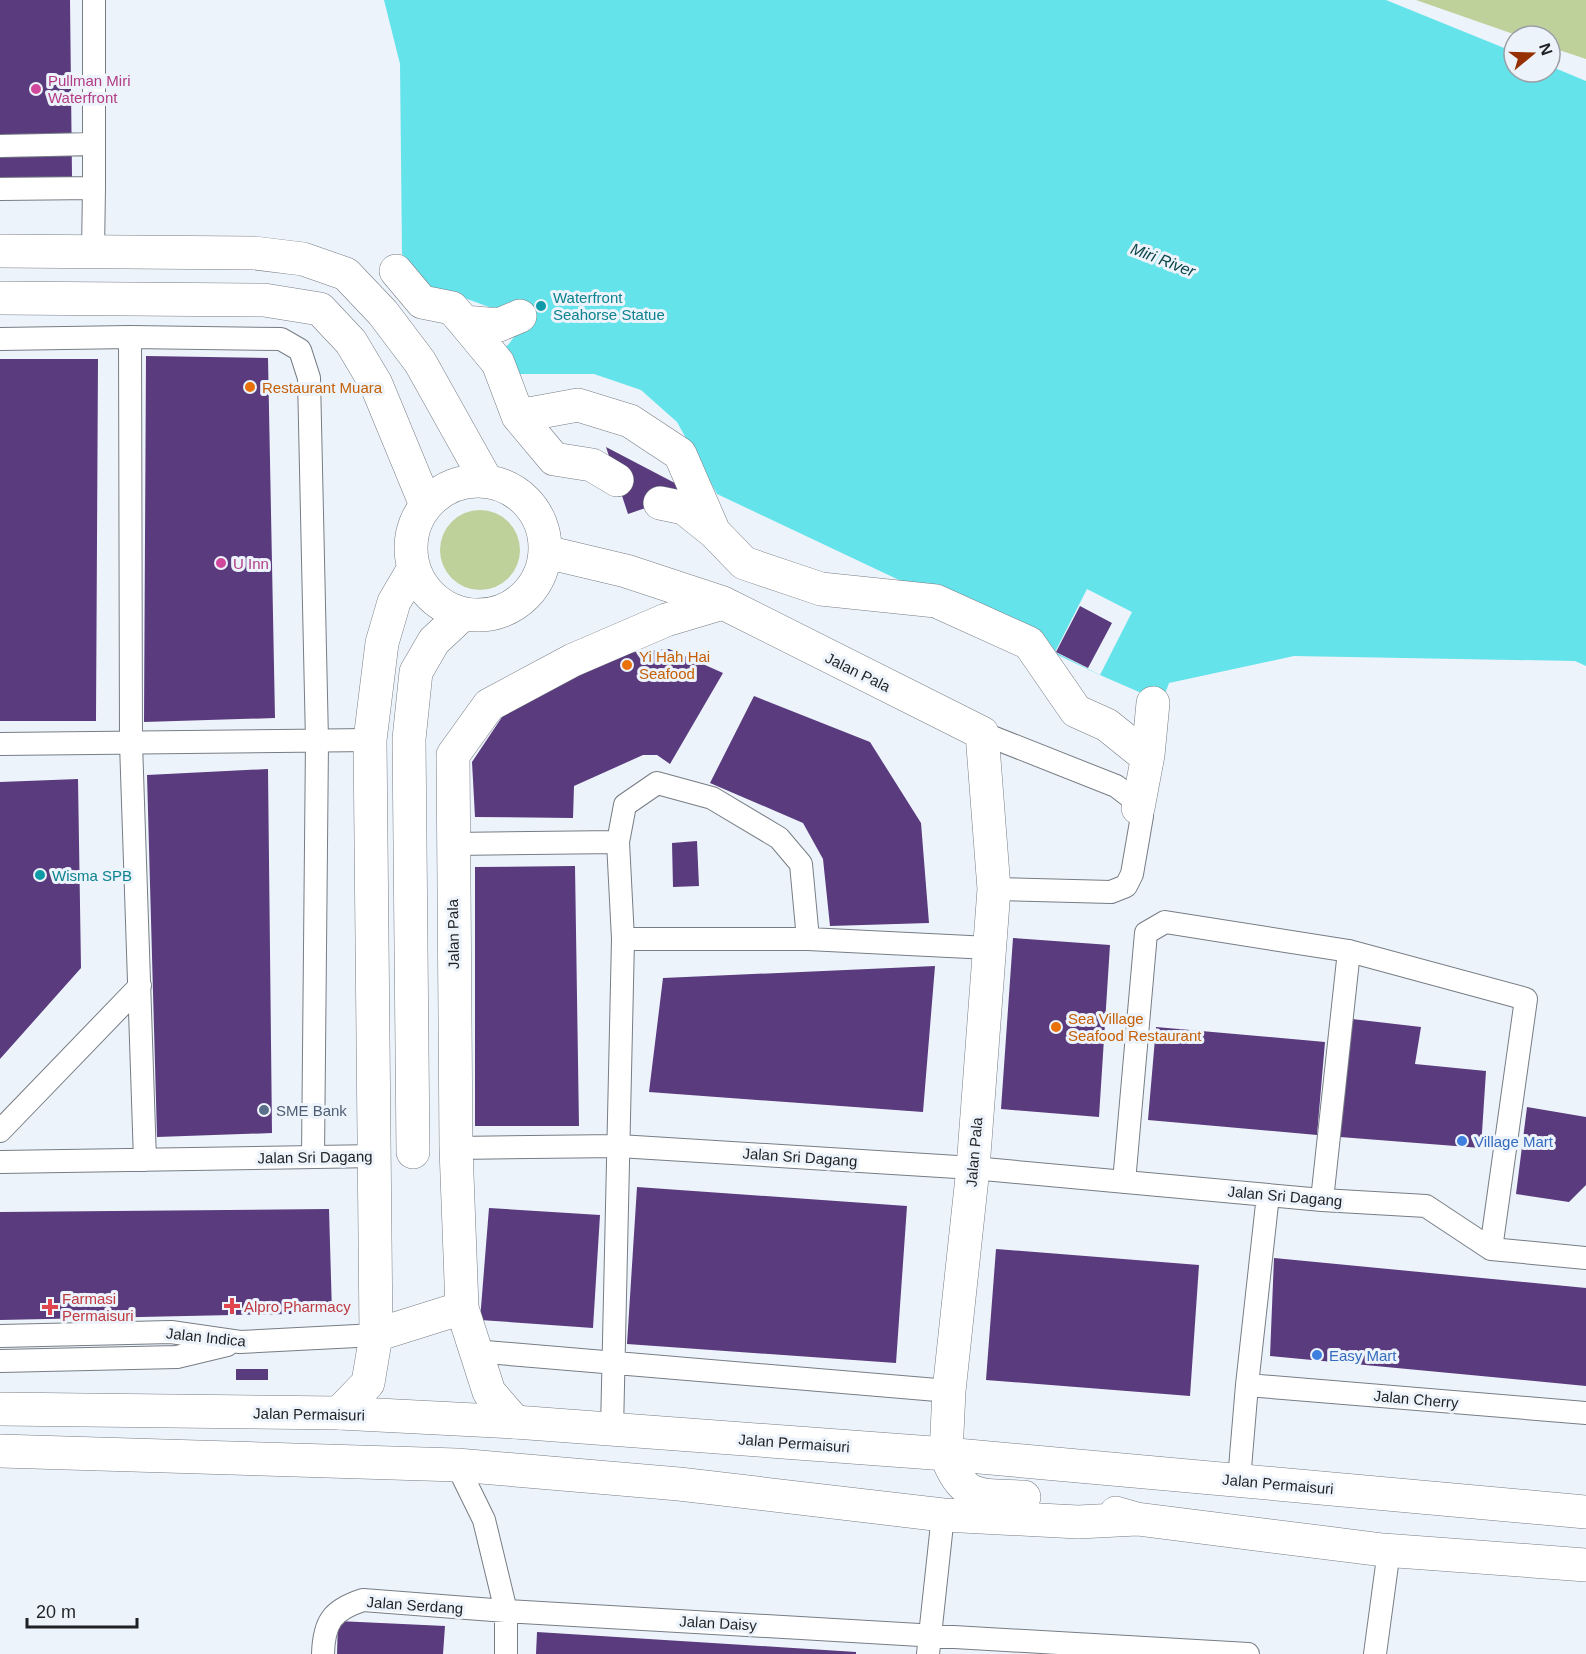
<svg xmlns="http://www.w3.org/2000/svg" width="1586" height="1654" font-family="Arial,sans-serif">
  <rect width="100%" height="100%" fill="#edf3fb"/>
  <path fill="#bfd19b" d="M 1416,0 L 1586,0 L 1586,59 L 1550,47 L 1550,36 L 1519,36 Z
    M440 550a40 40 0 1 1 80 0a40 40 0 1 1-80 0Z"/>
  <path fill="#65e3eb" d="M 384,0 L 1386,0 L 1514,52 L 1514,72 L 1550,72 L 1550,66 L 1586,81 L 1586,666 L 1575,661 L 1294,656 L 1169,683 L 1162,702 L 1100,675 L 717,494 L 677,422 L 641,390 L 594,374 L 513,374 L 496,351 L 508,345 L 526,321 L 521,308 L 489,307 L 451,293 L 430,291 L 402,254 L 400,64 Z"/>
  <path fill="#edf3fb" d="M 1087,589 L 1132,612 L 1100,675 L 1055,652 Z"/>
  <path fill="#593b7e" d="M 0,0 L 70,0 L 72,177 L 0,178 Z
    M 146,356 L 268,358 L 275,718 L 144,722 Z
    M 0,359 L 98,359 L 96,721 L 0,721 Z
    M 606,447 L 692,492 L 628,514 Z
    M 1080,606 L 1112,623 L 1088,668 L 1056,652 Z
    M 669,649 L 723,673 L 670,764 L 657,755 L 643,755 L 574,786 L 573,818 L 475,817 L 472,762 L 506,711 L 625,653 Z
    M 754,696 L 870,742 L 921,823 L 929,923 L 830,926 L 823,859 L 803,823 L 710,783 Z
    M 268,769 L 272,1133 L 157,1137 L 147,775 Z
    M 78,779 L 81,968 L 0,1059 L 0,782 Z
    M 697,841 L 699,886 L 673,887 L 672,843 Z
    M 575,866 L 579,1126 L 475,1126 L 475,867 Z
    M 1013,938 L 1110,945 L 1099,1117 L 1001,1109 Z
    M 935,966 L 923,1112 L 649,1092 L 663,978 Z
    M 1352,1019 L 1421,1027 L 1415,1064 L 1486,1071 L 1481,1148 L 1340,1137 Z
    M 1156,1027 L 1325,1042 L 1317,1135 L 1148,1120 Z
    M 1527,1107 L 1586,1117 L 1586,1185 L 1569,1202 L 1516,1194 Z
    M 637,1187 L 907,1206 L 896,1363 L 627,1344 Z
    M 489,1208 L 600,1215 L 593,1328 L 480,1320 Z
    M 329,1209 L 332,1313 L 0,1320 L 0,1212 Z
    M 996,1249 L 1199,1265 L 1190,1396 L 986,1380 Z
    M 1274,1258 L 1586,1288 L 1586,1386 L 1270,1356 Z
    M 236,1369 L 268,1369 L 268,1380 L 236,1380 Z
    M 338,1621 L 445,1626 L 443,1654 L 337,1654 Z
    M 537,1632 L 856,1652 L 856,1654 L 536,1654 Z"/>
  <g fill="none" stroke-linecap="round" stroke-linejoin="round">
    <defs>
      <path id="service" d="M 0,146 L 94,144
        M 94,188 L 94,0
        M 0,189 L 94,188 L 93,250
        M 130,337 L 281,339 L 300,350 L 309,378 L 317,741 L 313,1157
        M 0,339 L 130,337 L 131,743 L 145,1160
        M 982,733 L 1116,786 L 1133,799 L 1142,816 L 1132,874 L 1126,886 L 1111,892 L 994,889
        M 0,744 L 370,740
        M 452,844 L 618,842
        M 623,939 L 618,842 L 625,805 L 657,783 L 712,798 L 779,838 L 801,864 L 808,939
        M 0,1131 L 140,986
        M 456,1148 L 619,1146 L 973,1168 L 1322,1200 L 1426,1206 L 1491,1249 L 1586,1258
        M 0,1162 L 377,1156
        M 1124,1182 L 1146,933 L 1165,922 L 1349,951 L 1526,999 L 1491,1249
        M 1322,1200 L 1349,951
        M 0,1336 L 171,1332 L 240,1342 L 376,1335
        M 474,1351 L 949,1391
        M 0,1361 L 177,1357 L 227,1345
        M 1247,1385 L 1586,1413
        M 612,1430 L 623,939 L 808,939 L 989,948
        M 457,1465 L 484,1520 L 506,1611 L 506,1654
        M 1239,1480 L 1247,1385 L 1268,1195
        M 323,1654 C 324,1622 332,1610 363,1600 L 506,1611 L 1248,1654
        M 928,1654 L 943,1515
        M 1375,1654 L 1389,1550"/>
      <path id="pedestrian" d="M 396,271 L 422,302 L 452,308 L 464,322 L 498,363 L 518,416 L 578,405 L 630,421 L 680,454 L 714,532 L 744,563 L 821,589 L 936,601 L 1029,643 L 1076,711 L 1107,725 L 1138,750 L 1148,755
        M 464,322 L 499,325 L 520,316
        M 518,416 L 554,459 L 592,465 L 617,480
        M 660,503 L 684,508 L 714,532
        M 1138,808 L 1148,755 L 1153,703"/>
      <path id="minor" d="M 0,251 L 254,253 L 303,259 L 346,274 L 383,313 L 420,362 L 486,480
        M 0,298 L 264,300 L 320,309 L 351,342 L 376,384 L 426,505
        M411 548a67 67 0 1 1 134 0a67 67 0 1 1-134 0Z
        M 546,552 L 626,571 L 723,603
        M 413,1152 L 409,739 L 416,672 L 434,641 L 463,614
        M 376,1335 L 462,1308
        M 339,1413 L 368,1383 L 376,1335 L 370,740 L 382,643 L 394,602 L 414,568
        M 515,1422 L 489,1392 L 462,1308 L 456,1148 L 453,755 L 489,705 L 573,660 L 666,620 L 723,603 L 982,733 L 994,889 L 973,1168 L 949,1391 L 946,1454"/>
      <path id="tertiary" d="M 0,1409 L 339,1413 L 515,1422 L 946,1454 L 1586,1512
        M 0,1451 L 457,1465 L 679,1484 L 943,1515 L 1078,1522 L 1137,1519
        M 946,1454 C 962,1501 981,1495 1024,1497
        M 1116,1513 L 1137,1519 L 1383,1550 L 1586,1565"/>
    </defs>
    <use href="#service" stroke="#777d84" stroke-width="24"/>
    <use href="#pedestrian" stroke="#777d84" stroke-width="34"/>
    <use href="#minor" stroke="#777d84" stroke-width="34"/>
    <use href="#tertiary" stroke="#777d84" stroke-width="34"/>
    <use href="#service" stroke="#fff" stroke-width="22"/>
    <use href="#pedestrian" stroke="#fff" stroke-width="33"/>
    <use href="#minor" stroke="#fff" stroke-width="33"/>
    <use href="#tertiary" stroke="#fff" stroke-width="33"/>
  </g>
  <g fill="#d1479c" stroke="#edf3fb" stroke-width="2">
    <circle cx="36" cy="89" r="6"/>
    <circle cx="221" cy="563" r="6"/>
  </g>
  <g fill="#0f9aa8" stroke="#edf3fb" stroke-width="2">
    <circle cx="541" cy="306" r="6"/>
    <circle cx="40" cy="875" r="6"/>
  </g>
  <g fill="#e8710a" stroke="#edf3fb" stroke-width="2">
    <circle cx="250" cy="387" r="6"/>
    <circle cx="627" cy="665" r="6"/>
    <circle cx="1056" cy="1027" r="6"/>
  </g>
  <circle fill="#5c6f8a" stroke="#edf3fb" stroke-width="2" cx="264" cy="1110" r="6"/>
  <g fill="#3f7fe0" stroke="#edf3fb" stroke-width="2">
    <circle cx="1462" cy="1141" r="6"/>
    <circle cx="1317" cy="1355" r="6"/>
  </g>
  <g fill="#e0444e" stroke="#edf3fb" stroke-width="2">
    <path d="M229 1297h6v6h6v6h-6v6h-6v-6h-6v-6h6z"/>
    <path d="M47 1298h6v6h6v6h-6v6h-6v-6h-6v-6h6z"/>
  </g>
  <g text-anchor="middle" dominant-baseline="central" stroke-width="6" stroke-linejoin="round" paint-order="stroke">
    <g font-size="15" fill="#b23c85" stroke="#edf3fb" text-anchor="start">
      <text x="48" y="80">Pullman Miri<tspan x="48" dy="17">Waterfront</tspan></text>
      <text x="233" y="563">U Inn</text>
    </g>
    <g font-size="15" fill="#0d838f" stroke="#edf3fb" text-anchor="start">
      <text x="553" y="297">Waterfront<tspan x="553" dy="17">Seahorse Statue</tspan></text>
      <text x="52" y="875">Wisma SPB</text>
    </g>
    <g font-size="15" fill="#c56008" stroke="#edf3fb" text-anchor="start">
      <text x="262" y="387">Restaurant Muara</text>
      <text x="639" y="656">Yi Hah Hai<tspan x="639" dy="17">Seafood</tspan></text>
      <text x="1068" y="1018">Sea Village<tspan x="1068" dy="17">Seafood Restaurant</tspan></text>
    </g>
    <g font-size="15" fill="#1f2124" stroke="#edf3fb">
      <text transform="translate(858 672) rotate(26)">Jalan Pala</text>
      <text transform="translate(453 934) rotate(-91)">Jalan Pala</text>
      <text transform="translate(974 1152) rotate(-85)">Jalan Pala</text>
      <text transform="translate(315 1157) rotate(-1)">Jalan Sri Dagang</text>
      <text transform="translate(800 1157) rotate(4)">Jalan Sri Dagang</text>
      <text transform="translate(1285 1196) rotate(5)">Jalan Sri Dagang</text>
      <text transform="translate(206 1337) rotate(6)">Jalan Indica</text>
      <text transform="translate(1416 1399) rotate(5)">Jalan Cherry</text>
      <text transform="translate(309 1414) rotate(1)">Jalan Permaisuri</text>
      <text transform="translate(794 1443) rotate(4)">Jalan Permaisuri</text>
      <text transform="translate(1278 1484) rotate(5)">Jalan Permaisuri</text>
      <text transform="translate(415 1605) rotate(4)">Jalan Serdang</text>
      <text transform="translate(718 1623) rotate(3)">Jalan Daisy</text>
    </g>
    <g font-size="15" fill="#4e5e75" stroke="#edf3fb" text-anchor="start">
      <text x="276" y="1110">SME Bank</text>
    </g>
    <g font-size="15" fill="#366cbe" stroke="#edf3fb" text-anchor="start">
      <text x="1474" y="1141">Village Mart</text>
      <text x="1329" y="1355">Easy Mart</text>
    </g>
    <g font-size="15" fill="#be3a42" stroke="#edf3fb" text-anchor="start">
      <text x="62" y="1298">Farmasi<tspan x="62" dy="17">Permaisuri</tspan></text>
      <text x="244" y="1306">Alpro Pharmacy</text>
    </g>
    <g font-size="16" font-style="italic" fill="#0b4649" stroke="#edf3fb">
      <text transform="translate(1163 260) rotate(21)">Miri River</text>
    </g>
  </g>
  <g transform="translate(1532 54) rotate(71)"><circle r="28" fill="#edf3fb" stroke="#9b9fa5" stroke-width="1.5"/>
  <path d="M0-4.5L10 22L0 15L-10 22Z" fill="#963103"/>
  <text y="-9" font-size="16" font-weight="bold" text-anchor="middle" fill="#1f2124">N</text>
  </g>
  <path d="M27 1618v9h110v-9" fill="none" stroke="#1f2124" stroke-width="3"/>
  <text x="36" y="1618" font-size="18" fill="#1f2124" stroke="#edf3fb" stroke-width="4.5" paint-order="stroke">20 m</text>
</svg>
